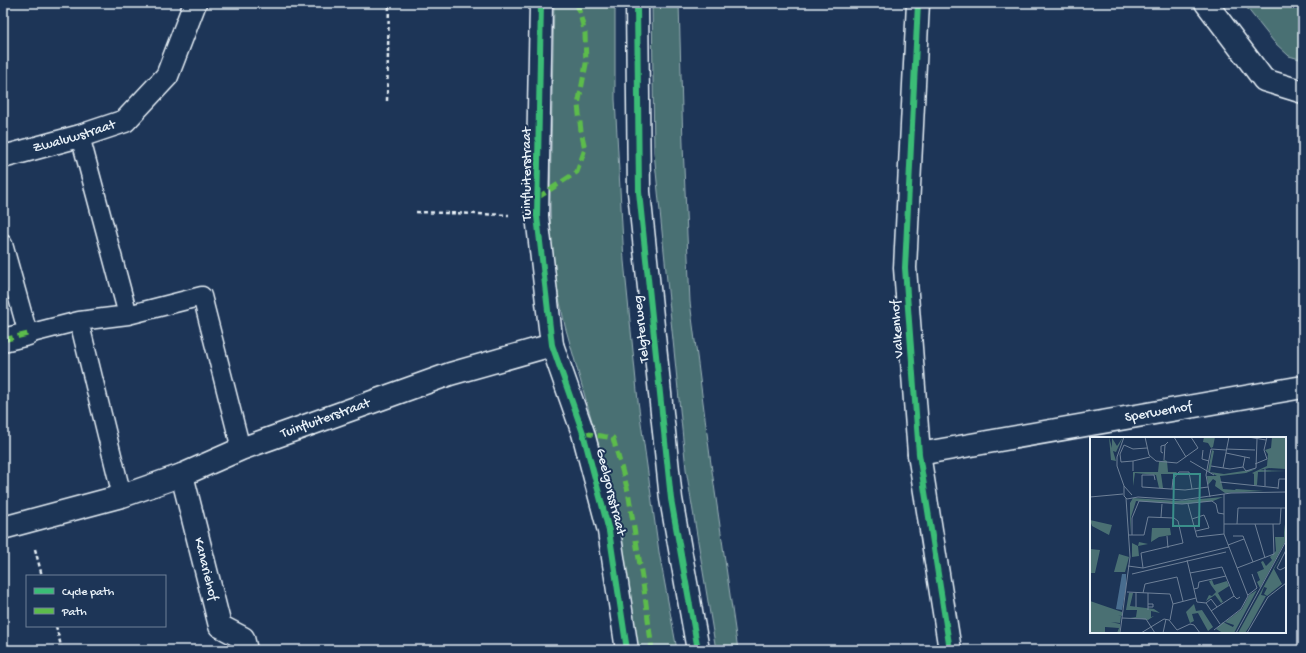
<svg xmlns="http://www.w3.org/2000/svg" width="1306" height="653" font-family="'Gochi Hand',sans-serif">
  <rect width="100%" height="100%" fill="#1d3557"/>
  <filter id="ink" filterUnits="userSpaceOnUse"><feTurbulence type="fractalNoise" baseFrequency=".025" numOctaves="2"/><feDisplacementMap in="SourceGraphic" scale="8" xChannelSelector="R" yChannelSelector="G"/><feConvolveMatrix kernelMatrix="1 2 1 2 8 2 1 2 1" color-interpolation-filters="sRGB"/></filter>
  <g filter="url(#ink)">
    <path fill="#4a7073" stroke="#99b0b6" d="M 554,3 L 615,3 L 615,99 L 624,261 L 638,401 L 659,552 L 677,650 L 638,650 L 621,534 L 608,478 L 565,326 L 555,279 L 551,247 L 550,201 Z
      M 652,3 L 679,3 L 683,145 L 690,302 L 711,464 L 738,650 L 716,650 L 686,469 L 654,152 Z
      M 1243,3 L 1303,3 L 1303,60 L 1289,56 L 1274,42 Z"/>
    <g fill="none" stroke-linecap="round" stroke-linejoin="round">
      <defs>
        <path id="service" d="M 80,136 L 128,315 L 202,296 L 241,449
          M 3,244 L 28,334 L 79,321 L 122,496
          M 79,321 L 128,315"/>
        <path id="pedestrian" d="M 3,340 L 28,334"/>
        <g id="minor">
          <path d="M 541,3 L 537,216 L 552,345 L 583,433 L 609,531 L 627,650"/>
          <path d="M 918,3 L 905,268 L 919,454 L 950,650"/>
          <path d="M 1206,3 L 1264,80 L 1303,92"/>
          <path id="s1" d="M 3,157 L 80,136 L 125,121 L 167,76 L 195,3"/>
          <path id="s2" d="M 919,454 L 1303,387"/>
          <path id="s3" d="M 182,475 L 220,626 L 243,638 L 246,650"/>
          <path id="s4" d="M 3,528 L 122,496 L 182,475 L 241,449 L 450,374 L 552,345"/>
        </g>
        <path id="tertiary" d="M 637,3 L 639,192 L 671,499 L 698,650"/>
      </defs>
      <use href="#service" stroke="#e8f1f8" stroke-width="21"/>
      <use href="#pedestrian" stroke="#e8f1f8" stroke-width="25"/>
      <use href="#minor" stroke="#e8f1f8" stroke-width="25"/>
      <use href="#tertiary" stroke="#e8f1f8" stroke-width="25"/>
      <path stroke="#e8f1f8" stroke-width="2.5" stroke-dasharray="4 3" stroke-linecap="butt" d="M 387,101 L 389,3
        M 416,212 L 509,215
        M 35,549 L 42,576
        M 56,626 L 62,650"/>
      <use href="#service" stroke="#1d3557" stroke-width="18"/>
      <use href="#pedestrian" stroke="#1d3557" stroke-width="22"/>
      <use href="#minor" stroke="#1d3557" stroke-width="22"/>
      <use href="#tertiary" stroke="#1d3557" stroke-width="22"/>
      <path stroke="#5cbc4b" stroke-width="5" stroke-dasharray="10 5" stroke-linecap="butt" d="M 537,198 L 577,172 L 585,149 L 581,131 L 578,105 L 586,64 L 585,33 L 577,3
        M 3,340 L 28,334
        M 583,433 L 613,438 L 628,491 L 645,596 L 652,650"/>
      <defs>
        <path id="cycleway" d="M 541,3 L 537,216 L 552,345 L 583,433 L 609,531 L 627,650
          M 637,3 L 639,192 L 671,499 L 698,650
          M 918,3 L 905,268 L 919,454 L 950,650"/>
      </defs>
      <use href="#cycleway" stroke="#1d3557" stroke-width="8"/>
      <use href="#cycleway" stroke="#3abd76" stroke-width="6"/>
    </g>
  </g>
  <g text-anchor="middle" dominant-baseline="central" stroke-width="4" stroke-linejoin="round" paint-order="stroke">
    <g font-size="14" fill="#e8f1f8" stroke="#1d3557">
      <text stroke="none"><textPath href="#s1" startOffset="74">Zwaluwstraat</textPath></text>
      <text transform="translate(527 174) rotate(-90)">Tuinfluiterstraat</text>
      <text transform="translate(642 329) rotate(-96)">Telgterweg</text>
      <text transform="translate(898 329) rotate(-94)">Valkenhof</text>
      <text stroke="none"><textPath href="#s2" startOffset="243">Sperwerhof</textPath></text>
      <text stroke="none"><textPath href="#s4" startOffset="341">Tuinfluiterstraat</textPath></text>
      <text transform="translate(610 492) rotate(76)">Geelgorsstraat</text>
      <text stroke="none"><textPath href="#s3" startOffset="97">Kanariehof</textPath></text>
    </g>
  </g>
  <g transform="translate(1090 437)">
    <rect width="196" height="196" fill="#1d3557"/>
    <path d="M 19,0 L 22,11 L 22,1 L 27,9 L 33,0 L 26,15 L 23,14 L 26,24 L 21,23 ZM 114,0 L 125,0 L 123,10 L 121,11 L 118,6 L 113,5 ZM 182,0 L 196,0 L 196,32 L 179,31 L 170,33 L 196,34 L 168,35 L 167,48 L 164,48 L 164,37 L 162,36 L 177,29 L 178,17 L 175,13 L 181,11 ZM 122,13 L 124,14 L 120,35 L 134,37 L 166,32 L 156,36 L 130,39 L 133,52 L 145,53 L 142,55 L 146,52 L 174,54 L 135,56 L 125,49 L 126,44 L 123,42 L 118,48 L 117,39 L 127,39 L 118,34 ZM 75,23 L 77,24 L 78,35 L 87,35 L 83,40 L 83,37 L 71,37 L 73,51 L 69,51 L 66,38 L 45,36 L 43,49 L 43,35 L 68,35 L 69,25 ZM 133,60 L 123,64 L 94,67 L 46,64 L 41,80 L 40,97 L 40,66 L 43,61 L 88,64 ZM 0,83 L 22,88 L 19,98 L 2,89 ZM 194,87 L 196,103 L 170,151 L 167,145 L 170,143 L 167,135 L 174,132 L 171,125 L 173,124 L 176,129 L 182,123 L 180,120 L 186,114 L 185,100 L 194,100 ZM 62,91 L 80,91 L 81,98 L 69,100 L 61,105 ZM 49,105 L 58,107 L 48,109 L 49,119 L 42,120 L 42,106 L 48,109 ZM 196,109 L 184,132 L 192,147 L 177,159 L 174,157 L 177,151 L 174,150 L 171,158 L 176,159 L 159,190 L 155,196 L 148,196 ZM 0,112 L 10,113 L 5,136 L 0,136 ZM 29,117 L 39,120 L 35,135 L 24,135 ZM 122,143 L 124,148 L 137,144 L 139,149 L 128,156 L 133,165 L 131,166 L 125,158 L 116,164 L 119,158 L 122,159 L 126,155 L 121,148 L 119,144 ZM 167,153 L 144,196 L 133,196 L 126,192 L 133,185 L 143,190 L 144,188 L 135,185 L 152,172 L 159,158 ZM 39,156 L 43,156 L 40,169 L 64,172 L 70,176 L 61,174 L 61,180 L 64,179 L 58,183 L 40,180 L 46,180 L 47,173 L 36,173 ZM 0,164 L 32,175 L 32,179 L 28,178 L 31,179 L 30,186 L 21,185 L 30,187 L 30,196 L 27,196 L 29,191 L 15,190 L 15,196 L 0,196 ZM 104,167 L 106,174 L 112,173 L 123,190 L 118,194 L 108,176 L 102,177 L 104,184 L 100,186 L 96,175 Z" fill="#4a7073"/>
    <path d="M 32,137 L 36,137 L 36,151 L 32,173 L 26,172 Z" fill="#486d8f"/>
    <path fill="none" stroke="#6e8097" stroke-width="1" d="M 34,0 L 27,20 L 27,29 L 34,49 L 42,58M 55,0 L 59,18 L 66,24 L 87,26 L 108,11M 84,0 L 96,20M 101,0 L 108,11M 158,0 L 176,3M 136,12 L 165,13M 113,13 L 112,22 L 119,24M 73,16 L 71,15 L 71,9 L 75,8M 136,16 L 155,20M 74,23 L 75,8 L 78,5M 43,24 L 31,25 L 30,17 L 34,8 L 43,12 L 57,11M 100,24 L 124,38M 165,27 L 177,22 L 174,13 L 177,0M 121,29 L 140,32 L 153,30M 153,30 L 156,34 L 166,31 L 167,2M 153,30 L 155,20 L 160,21M 133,31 L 139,0M 43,34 L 43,24 L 60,20M 65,43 L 64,38 L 52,38 L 52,50 L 95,53 L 118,50M 130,45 L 188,51M 34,49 L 34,59 L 37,62 L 48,60 L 92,63 L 141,56M 175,49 L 175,32M 82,52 L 83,42 L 89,35 L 99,35 L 102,52M 188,52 L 189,42 L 196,42M 141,56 L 196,55M 0,60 L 33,57M 120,60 L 116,38 L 121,12 L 136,13M 98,67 L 107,100 L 134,97M 71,80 L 72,67M 102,82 L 114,78 L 117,85 L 119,91 L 106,94M 134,87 L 190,87 L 191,71M 147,87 L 148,71 L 196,71M 165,87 L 175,121M 39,98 L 54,98 L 58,80 L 84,81 L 88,84 L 93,106 L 51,116 L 53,131M 42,98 L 42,81 L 49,64 L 92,67 L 122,64 L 126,67 L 128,76 L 134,77M 77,99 L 78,111M 143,99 L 153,99 L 163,125M 138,108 L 154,102M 196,113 L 187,131 L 190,133 L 196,130M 97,123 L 107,165 L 116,166 L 130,187M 38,129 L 53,131 L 139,110M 147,131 L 184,117 L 183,87M 100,136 L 132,130 L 144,159 L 147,162 L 150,160M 42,137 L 136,115M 104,152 L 108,151 L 109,145 L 136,139M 37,155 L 80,157 L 83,167 L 106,161M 53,156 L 55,147 L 87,140 L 93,164M 158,158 L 167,151 L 162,137M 116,166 L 121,162 L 127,170M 46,170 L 46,155M 58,170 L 63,170 L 63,167 L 58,167M 58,173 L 58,156M 121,174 L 144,159M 32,181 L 56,182 L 65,196M 80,183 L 83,167M 124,193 L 151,172 L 158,159 L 134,97 L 134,57M 30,196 L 40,120 L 36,61M 51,196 L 74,182 L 79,183 L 87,193 L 100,187 L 104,188 L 110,196M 73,196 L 76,182M 146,196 L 196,104M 157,196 L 178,160 L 196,146"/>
    <path fill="#3a8f8a" fill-opacity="0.15" stroke="#3a8f8a" stroke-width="2" d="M 84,37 L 110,37 L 109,89 L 83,89 Z"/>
    <rect width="196" height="196" fill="none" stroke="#e8f1f8" stroke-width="2"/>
  </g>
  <rect width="1306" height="653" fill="none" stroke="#1d3557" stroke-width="16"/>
  <rect x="8" y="8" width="1290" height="637" fill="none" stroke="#e8f1f8" stroke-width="1.5" filter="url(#ink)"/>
  <rect x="26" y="575" width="140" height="52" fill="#1d3557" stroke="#6e8097"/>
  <rect x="34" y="588" width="20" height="6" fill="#3abd76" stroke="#6e8097"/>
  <text x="62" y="595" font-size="12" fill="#e8f1f8">Cycle path</text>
  <rect x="34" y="608" width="20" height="6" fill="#5cbc4b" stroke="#6e8097"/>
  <text x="62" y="615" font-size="12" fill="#e8f1f8">Path</text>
</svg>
